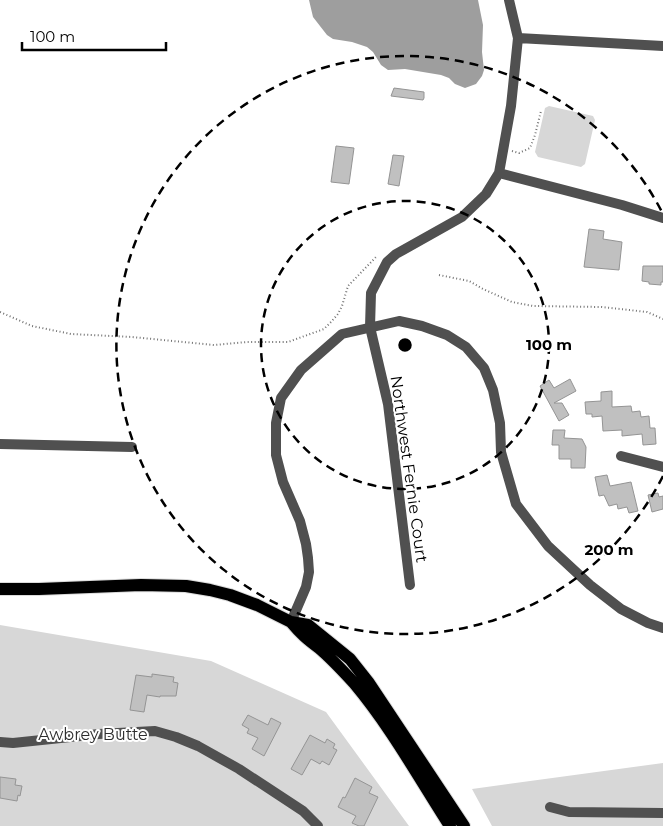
<svg xmlns="http://www.w3.org/2000/svg" width="663" height="826" font-family="Montserrat,sans-serif">
  <rect width="100%" height="100%" fill="#fff"/>
  <path fill="#d7d7d7" d="M 549,106 L 593,116 L 595,120 L 585,164 L 581,167 L 538,157 L 535,152 L 545,108 Z
    M 0,625 L 211,661 L 326,712 L 409,826 L 0,826 Z
    M 663,763 L 663,826 L 492,826 L 472,789 Z"/>
  <path fill="#9e9e9e" d="M 309,0 L 478,0 L 483,25 L 482,52 L 484,70 L 482,76 L 476,84 L 465,88 L 455,84 L 449,78 L 441,75 L 405,69 L 388,70 L 381,65 L 373,52 L 367,47 L 352,42 L 333,39 L 327,35 L 313,17 Z"/>
  <path fill="#c0c0c0" stroke="#949494" d="M 394,88 L 424,92 L 424,98 L 423,100 L 391,96 Z
    M 336,146 L 354,148 L 349,184 L 331,182 Z
    M 393,155 L 404,156 L 399,186 L 388,184 Z
    M 589,229 L 604,231 L 603,239 L 622,242 L 619,270 L 584,267 Z
    M 643,266 L 663,266 L 663,282 L 661,282 L 661,285 L 649,284 L 649,282 L 642,281 Z
    M 570,379 L 576,391 L 554,403 L 562,403 L 569,415 L 559,421 L 540,386 L 549,380 L 554,388 Z
    M 612,391 L 612,407 L 631,406 L 632,412 L 640,411 L 641,417 L 649,416 L 650,428 L 655,428 L 656,444 L 643,445 L 642,434 L 622,436 L 622,430 L 603,431 L 602,416 L 592,417 L 592,414 L 586,414 L 585,402 L 601,401 L 601,392 Z
    M 553,430 L 565,430 L 564,438 L 582,439 L 586,447 L 585,468 L 571,468 L 571,459 L 559,459 L 559,445 L 552,445 Z
    M 607,475 L 610,486 L 631,482 L 638,511 L 629,513 L 627,507 L 618,509 L 617,504 L 609,506 L 604,495 L 599,496 L 595,477 Z
    M 658,493 L 659,497 L 663,496 L 663,509 L 652,512 L 648,495 Z
    M 152,674 L 174,677 L 173,682 L 178,683 L 176,696 L 160,696 L 160,697 L 147,695 L 144,712 L 130,710 L 136,675 L 152,677 Z
    M 248,715 L 268,725 L 271,718 L 281,723 L 264,756 L 252,749 L 258,738 L 247,733 L 249,729 L 242,725 Z
    M 310,735 L 325,743 L 327,739 L 335,744 L 333,748 L 337,750 L 329,765 L 322,761 L 320,764 L 311,759 L 302,775 L 291,769 Z
    M 0,777 L 16,779 L 15,785 L 22,786 L 20,796 L 18,795 L 17,801 L 0,798 Z
    M 355,778 L 372,787 L 369,793 L 378,797 L 364,826 L 359,826 L 352,823 L 356,816 L 338,807 L 343,797 L 345,798 Z"/>
  <g fill="none" stroke-linecap="round" stroke-linejoin="round">
    <defs>
      <path id="major" d="M 0,589 L 39,589 L 141,585 L 186,586 L 210,590 L 230,595 L 257,605 L 291,622 L 308,625 L 350,659 L 369,683 L 464,826
        M 291,622 C 301,634 307,639 319,648 C 332,659 343,671 354,683 C 391,727 419,778 450,826"/>
    </defs>
    <use href="#major" stroke="#dbdbdb" stroke-width="14"/>
    <path stroke="#727272" stroke-width="2" stroke-dasharray="1 2.5" stroke-linecap="butt" d="M 512,151 L 519,153 L 530,148 L 535,135 L 541,111
      M 439,275 L 469,281 L 483,289 L 512,302 L 533,306 L 602,307 L 647,312 L 663,319
      M 0,312 L 32,326 L 71,334 L 132,337 L 214,345 L 247,342 L 288,342 L 324,329 L 331,322 L 338,314 L 342,306 L 348,286 L 376,257"/>
    <path stroke="#505050" stroke-width="10" d="M 518,38 L 663,46
      M 499,173 L 622,205 L 663,218
      M 0,444 L 132,447
      M 621,456 L 663,467
      M 410,585 L 388,404 L 370,327 L 371,293 L 387,262 L 396,254 L 462,217 L 486,194 L 499,173 L 511,106 L 518,38 L 509,0
      M 291,622 L 306,587 L 309,572 L 308,558 L 306,544 L 300,521 L 283,482 L 276,455 L 276,423 L 281,398 L 301,370 L 342,334 L 399,321 L 422,326 L 447,335 L 466,347 L 484,368 L 493,390 L 500,423 L 501,452 L 516,504 L 548,546 L 590,585 L 621,609 L 648,623 L 663,628
      M 0,742 L 13,743 L 99,734 L 155,731 L 176,737 L 198,746 L 239,769 L 303,811 L 318,826
      M 550,807 L 569,812 L 663,813"/>
    <use href="#major" stroke="#000" stroke-width="12"/>
  </g>
  <g fill="none" stroke="#000" stroke-width="2.5" stroke-dasharray="9 6">
    <circle cx="405" cy="345" r="144"/>
    <path d="M663 476A289 289 0 1 1 663 214"/>
  </g>
  <g text-anchor="middle" dominant-baseline="central" stroke-width="4" stroke-linejoin="round" paint-order="stroke">
    <g font-size="16" fill="#000" stroke="#fff">
      <text transform="translate(409 469) rotate(82)">Northwest Fernie Court</text>
    </g>
    <g font-size="16" fill="#2e2e2e" stroke="#fff">
      <text x="93" y="734">Awbrey Butte</text>
    </g>
  </g>
  <circle cx="405" cy="345" r="8" fill="#000" stroke="#fff" stroke-width="2.5"/>
  <g font-size="15" text-anchor="middle" font-weight="bold" fill="#000" stroke="#fff" stroke-width="4" stroke-linejoin="round" paint-order="stroke">
    <text x="549" y="350">100 m</text>
    <text x="609" y="555">200 m</text>
  </g>
  <path d="M22 42v8h144v-8" fill="none" stroke="#000000" stroke-width="2.5"/>
  <text x="30" y="42" font-size="15" fill="#000000" stroke="#ffffff" stroke-width="4" paint-order="stroke">100 m</text>
</svg>
